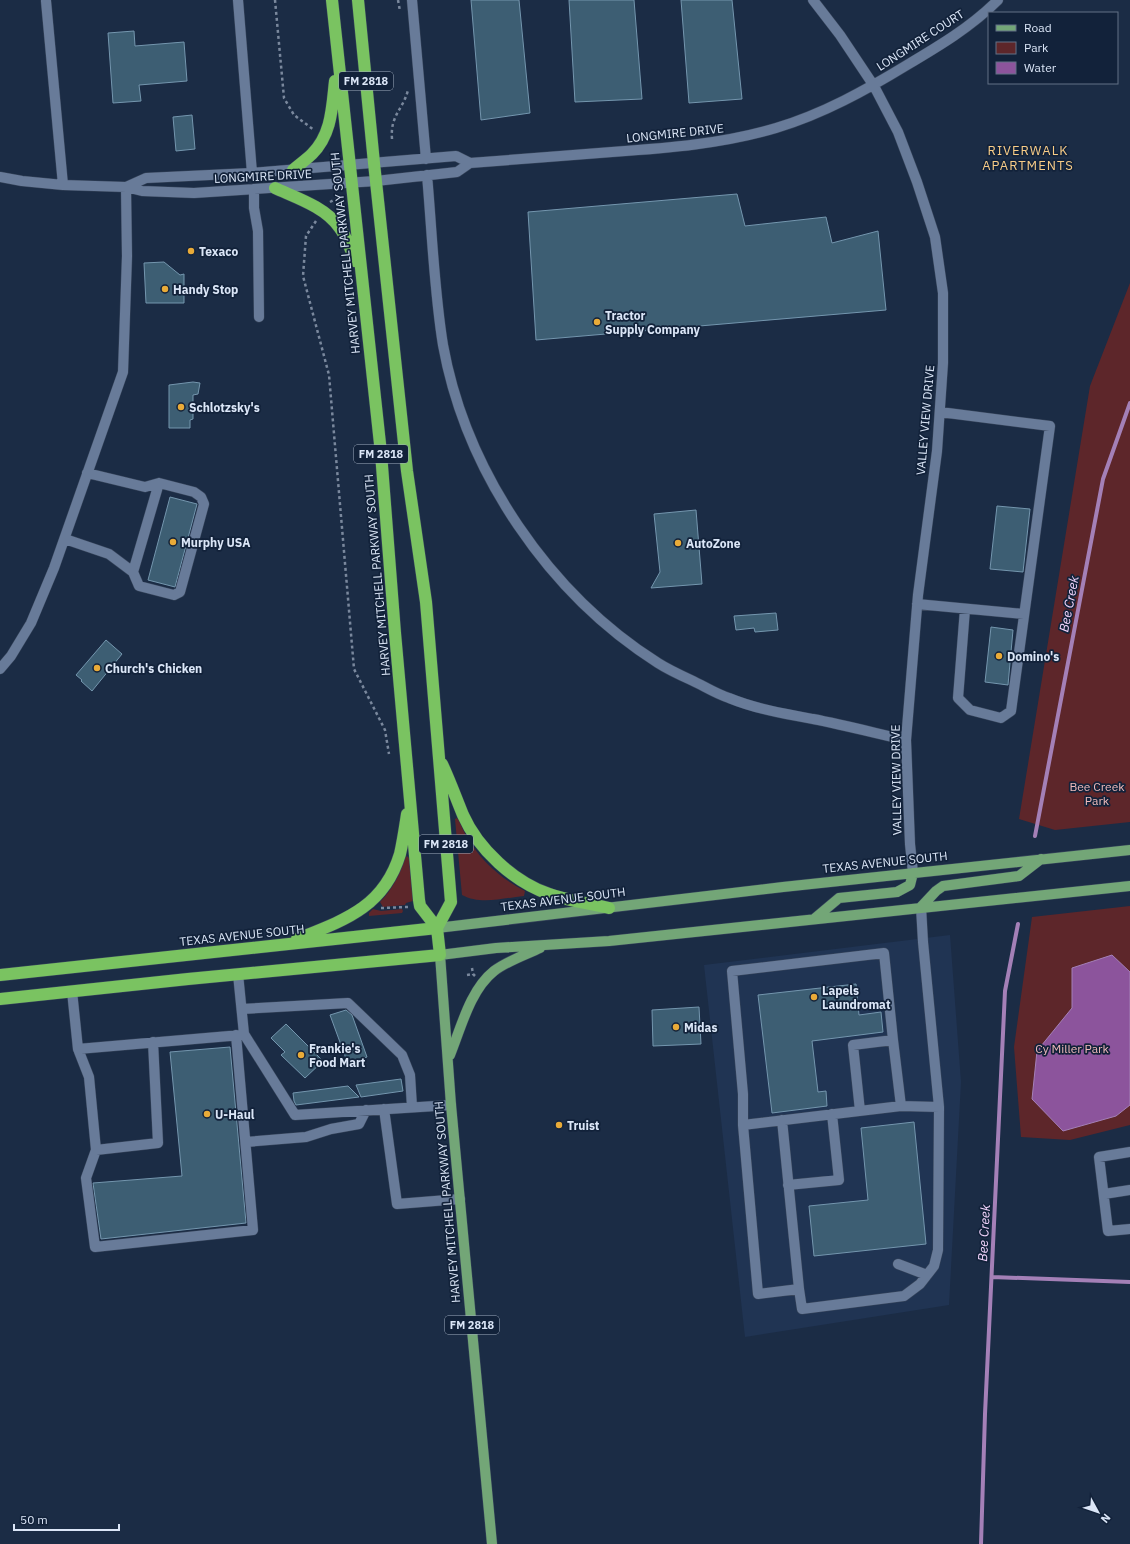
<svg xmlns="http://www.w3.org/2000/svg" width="1130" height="1544" font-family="'IBM Plex Sans',sans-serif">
  <rect width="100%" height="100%" fill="#1b2c45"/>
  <path fill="#203453" d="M 950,935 L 961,1082 L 949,1305 L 745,1337 L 704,965 Z"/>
  <path fill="#5d262a" d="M 1130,283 L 1130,822 L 1055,830 L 1019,819 L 1090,386 Z
    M 457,818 C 461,823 463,831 467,837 C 480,860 501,879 525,891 L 524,896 C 504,898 480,905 462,895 L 455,819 Z
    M 407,856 L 409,858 L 413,901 L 406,903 L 405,905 L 383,907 L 380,902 C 392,890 400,874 405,858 Z
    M 1130,906 L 1130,1125 L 1070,1140 L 1021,1137 L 1014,1047 L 1032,917 Z
    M 373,909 L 381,911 L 402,909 L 403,911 L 402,913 L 369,916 L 369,913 Z"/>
  <path fill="#8c549c" stroke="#a480b7" d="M 1112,955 L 1130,972 L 1130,1105 L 1116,1116 L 1063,1131 L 1032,1099 L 1037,1051 L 1072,1008 L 1072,968 Z"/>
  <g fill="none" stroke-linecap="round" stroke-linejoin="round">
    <path stroke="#a480b7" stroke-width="4" d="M 1035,836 L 1103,479 L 1130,403
      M 992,1277 L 1130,1282
      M 981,1544 L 985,1414 L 1005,991 L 1018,924"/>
  </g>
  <path fill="#3d5e73" stroke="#7496ae" d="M 471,0 L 519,0 L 530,113 L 481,120 Z
    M 569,0 L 634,0 L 642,99 L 575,102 Z
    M 681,0 L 732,0 L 742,99 L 689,103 Z
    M 134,31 L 135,46 L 184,42 L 187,81 L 139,85 L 141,101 L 113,103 L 108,33 Z
    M 192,115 L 195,149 L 176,151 L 173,117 Z
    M 737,194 L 745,226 L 826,217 L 832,243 L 878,231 L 886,310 L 536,340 L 528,212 Z
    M 164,262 L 180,275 L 184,274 L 184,303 L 146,303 L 144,263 Z
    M 193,382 L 200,383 L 198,394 L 193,395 L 193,419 L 190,420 L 190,428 L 169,428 L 169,385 Z
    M 170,497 L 197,504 L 175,587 L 148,580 Z
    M 997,506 L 1030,509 L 1023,572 L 990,569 Z
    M 696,510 L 702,584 L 651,588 L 660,572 L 654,514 Z
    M 776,613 L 778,630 L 755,632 L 754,628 L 736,630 L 734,616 Z
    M 991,627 L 1013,630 L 1008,685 L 985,682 Z
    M 106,640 L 122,654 L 92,691 L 81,681 L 82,680 L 76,675 Z
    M 856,984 L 859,1015 L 881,1012 L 883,1032 L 812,1041 L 818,1092 L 826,1091 L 827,1106 L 772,1113 L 758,995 Z
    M 699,1007 L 701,1044 L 653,1046 L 652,1010 Z
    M 346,1010 L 352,1015 L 367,1057 L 348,1064 L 330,1015 Z
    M 286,1024 L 323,1061 L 305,1078 L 281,1055 L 285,1052 L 271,1038 Z
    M 230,1047 L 246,1223 L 101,1239 L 93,1183 L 182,1176 L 170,1052 Z
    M 401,1079 L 403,1091 L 361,1097 L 356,1085 Z
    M 348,1086 L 359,1097 L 296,1105 L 294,1101 L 293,1093 Z
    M 914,1122 L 926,1244 L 814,1256 L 809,1206 L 868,1200 L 861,1128 Z"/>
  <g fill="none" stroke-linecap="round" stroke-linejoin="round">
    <defs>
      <path id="minor" d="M 238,0 L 252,173
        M 412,0 L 426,159
        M 813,0 L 840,35 L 874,86 L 898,132 L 917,182 L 935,237 L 943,293 L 943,363 L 937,451 L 918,595 L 906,740 L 910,844 L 913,873
        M 46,1 L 63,185
        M 427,175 C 432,231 434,290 443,345 C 466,472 549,594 658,663 C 669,670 680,675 691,680 C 704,686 716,694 729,698 C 756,709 785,714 813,719 C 844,725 875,733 906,740
        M 0,177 L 22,181 L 63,185 L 126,187 L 142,191 L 194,193 L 376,181 L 457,172 L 470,163
        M 126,187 L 146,178 L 252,173 L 456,156 L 470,163 C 517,159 565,156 612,152 C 668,148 722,144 776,128 C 823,114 866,90 907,65 C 939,46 971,27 998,0
        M 254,189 L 254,208 L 258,231 L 259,317
        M 940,412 L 1050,426 L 1011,711 L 1001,718 L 970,710 L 958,698 L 965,609
        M 65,539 L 109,554 L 133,572 L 139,586 L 174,595 L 180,592 L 204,504 L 201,497 L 194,492 L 159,483 L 145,487 L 87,473
        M 133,572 L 159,483
        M 917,604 L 1024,614
        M 0,669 L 11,656 L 31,623 L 54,568 L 123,372 L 127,256 L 126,187
        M 238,974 L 244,1034 L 295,1115 L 451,1105
        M 72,991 L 78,1049 L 89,1077 L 96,1150 L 158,1143 L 153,1042
        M 242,1009 L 348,1003 L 402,1055 L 410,1075 L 412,1107
        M 78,1049 L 241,1035
        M 384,1109 L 397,1204 L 460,1199
        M 860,1111 L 853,1045 L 893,1040 L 901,1106
        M 782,1120 L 799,1289 L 758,1294 L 743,1125 L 901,1106 L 939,1107 L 923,942 L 921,907
        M 743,1125 L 743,1094 L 732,971 L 884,953 L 893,1040
        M 246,1142 L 306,1137 L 331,1129 L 359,1124 L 366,1110
        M 96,1150 L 86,1178 L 95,1247 L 253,1230 L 236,1035
        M 1130,1152 L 1099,1157 L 1108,1231 L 1130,1229
        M 788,1185 L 839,1180 L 832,1114
        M 1104,1194 L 1130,1190
        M 898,1264 L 927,1275
        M 799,1289 L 802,1309 L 904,1296 L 920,1284 L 934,1266 L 938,1250 L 939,1107"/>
      <path id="major" d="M 921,907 L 936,891 L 943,886 L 1019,876 L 1041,859
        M 814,919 L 839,898 L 897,892 L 910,885 L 913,873
        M 437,928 L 783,887 L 1130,850
        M 450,1055 C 461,1028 470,990 494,971 C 507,961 525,955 540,948
        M 492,1544 L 451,1105 L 440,955 L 496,948 L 609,941 L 1130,886"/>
      <path id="highway" d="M 358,0 L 374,163 L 407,471 L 426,602 L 451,902 L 437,928
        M 293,170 C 300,164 307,159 312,154 C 332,134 332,107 335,81
        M 275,188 C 297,198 325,207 339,227 C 347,237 351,250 355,261
        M 442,764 C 450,781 456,798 463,815 C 478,849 514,882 549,894 C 568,901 590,903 609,908
        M 297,939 C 345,920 384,907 400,854 C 403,841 405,827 407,814
        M 0,975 L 437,928
        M 0,999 L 188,979 L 440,955 L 437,928 L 420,906 L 419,900 L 395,633 L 381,453 L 332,0"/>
    </defs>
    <use href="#minor" stroke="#38465c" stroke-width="11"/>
    <use href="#major" stroke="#38465c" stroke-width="11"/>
    <use href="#highway" stroke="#38465c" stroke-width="13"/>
    <path stroke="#7a889d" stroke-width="2.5" stroke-dasharray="3 3" stroke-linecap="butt" d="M 275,0 L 284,98 L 294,115 L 314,130
      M 398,0 L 400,11
      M 392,139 C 390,115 403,110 408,90
      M 330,202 L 341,196
      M 316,221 L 306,236 L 303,276 L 329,375 L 354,669 L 385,730 L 389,754
      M 381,908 L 408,907
      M 472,968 L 473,974 L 475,976
      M 467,975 L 473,974"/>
    <use href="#minor" stroke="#687b99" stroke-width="10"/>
    <use href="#major" stroke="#73a677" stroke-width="10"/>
    <use href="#highway" stroke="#7ac361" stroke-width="12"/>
  </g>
  <g fill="#e9ab38" stroke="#12223a" stroke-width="1.5">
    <circle cx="191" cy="251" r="4"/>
    <circle cx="165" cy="289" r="4"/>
    <circle cx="597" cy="322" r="4"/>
    <circle cx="181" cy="407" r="4"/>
    <circle cx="173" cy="542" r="4"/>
    <circle cx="678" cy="543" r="4"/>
    <circle cx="999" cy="656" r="4"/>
    <circle cx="97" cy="668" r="4"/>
    <circle cx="814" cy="997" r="4"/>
    <circle cx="676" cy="1027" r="4"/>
    <circle cx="301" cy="1055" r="4"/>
    <circle cx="207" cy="1114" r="4"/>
    <circle cx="559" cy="1125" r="4"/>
  </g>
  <g text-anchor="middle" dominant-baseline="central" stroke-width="3.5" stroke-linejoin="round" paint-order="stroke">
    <g fill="#12223a" stroke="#9fabbe" stroke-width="1">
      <rect x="339" y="72" width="54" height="18" rx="3"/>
      <rect x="354" y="445" width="54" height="18" rx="3"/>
      <rect x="419" y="835" width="54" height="18" rx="3"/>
      <rect x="445" y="1316" width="54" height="18" rx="3"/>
    </g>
    <g font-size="11" font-weight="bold" fill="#dbe6f7">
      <text x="366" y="81">FM 2818</text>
      <text x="381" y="454">FM 2818</text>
      <text x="446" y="844">FM 2818</text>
      <text x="472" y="1325">FM 2818</text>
    </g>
    <g font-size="12" fill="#dbe6f7" stroke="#12223a">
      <text transform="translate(920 40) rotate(-33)">LONGMIRE COURT</text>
      <text transform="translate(675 133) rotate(-6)">LONGMIRE DRIVE</text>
      <text transform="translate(263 176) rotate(-3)">LONGMIRE DRIVE</text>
      <text transform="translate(345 253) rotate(-96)">HARVEY MITCHELL PARKWAY SOUTH</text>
      <text transform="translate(925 420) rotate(-85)">VALLEY VIEW DRIVE</text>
      <text transform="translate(377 575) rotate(-95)">HARVEY MITCHELL PARKWAY SOUTH</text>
      <text transform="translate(896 780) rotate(-91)">VALLEY VIEW DRIVE</text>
      <text transform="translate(885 862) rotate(-6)">TEXAS AVENUE SOUTH</text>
      <text transform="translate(563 899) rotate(-7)">TEXAS AVENUE SOUTH</text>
      <text transform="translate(242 935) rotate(-6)">TEXAS AVENUE SOUTH</text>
      <text transform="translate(447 1202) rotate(-95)">HARVEY MITCHELL PARKWAY SOUTH</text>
    </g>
    <g font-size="12" font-weight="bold" fill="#dbe6f7" stroke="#12223a" text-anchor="start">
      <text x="199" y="251">Texaco</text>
      <text x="173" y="289">Handy Stop</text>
      <text x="605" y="315">Tractor<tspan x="605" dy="14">Supply Company</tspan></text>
      <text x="189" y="407">Schlotzsky's</text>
      <text x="181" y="542">Murphy USA</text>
      <text x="686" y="543">AutoZone</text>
      <text x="1007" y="656">Domino's</text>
      <text x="105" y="668">Church's Chicken</text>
      <text x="822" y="990">Lapels<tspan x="822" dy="14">Laundromat</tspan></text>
      <text x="684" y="1027">Midas</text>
      <text x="309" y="1048">Frankie's<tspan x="309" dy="14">Food Mart</tspan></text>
      <text x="215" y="1114">U-Haul</text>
      <text x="567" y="1125">Truist</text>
    </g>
    <g font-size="12" fill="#efbaba" stroke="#12223a">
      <text x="1097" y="786">Bee Creek<tspan x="1097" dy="14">Park</tspan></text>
      <text x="1072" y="1048">Cy Miller Park</text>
    </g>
    <g font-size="13" letter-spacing="1" fill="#f8cc87" stroke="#12223a">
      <text x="1028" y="150">RIVERWALK<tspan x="1028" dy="15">APARTMENTS</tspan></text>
    </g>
    <g font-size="13" font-style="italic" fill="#f6d7ff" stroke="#12223a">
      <text transform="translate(1069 604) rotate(-79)">Bee Creek</text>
      <text transform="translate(984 1233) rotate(-87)">Bee Creek</text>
    </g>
  </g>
  <rect x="988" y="12" width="130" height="72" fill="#12223a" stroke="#627086"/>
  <rect x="996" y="25" width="20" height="6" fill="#73a677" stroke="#627086"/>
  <text x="1024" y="32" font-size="12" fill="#dbe6f7">Road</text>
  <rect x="996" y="42" width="20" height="12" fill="#5d262a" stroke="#627086"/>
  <text x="1024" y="52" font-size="12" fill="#dbe6f7">Park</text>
  <rect x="996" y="62" width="20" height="12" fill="#8c549c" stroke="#627086"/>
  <text x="1024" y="72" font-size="12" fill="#dbe6f7">Water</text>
  <g transform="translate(1098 1512) rotate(130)" stroke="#12223a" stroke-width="3" paint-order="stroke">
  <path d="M0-3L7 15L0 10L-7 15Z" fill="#dbe6f7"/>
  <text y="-6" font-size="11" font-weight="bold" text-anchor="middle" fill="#dbe6f7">N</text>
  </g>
  <path d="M14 1524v6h105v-6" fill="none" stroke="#dbe6f7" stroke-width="2"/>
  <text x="20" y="1524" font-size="12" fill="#dbe6f7" stroke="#12223a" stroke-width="3" paint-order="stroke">50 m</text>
</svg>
